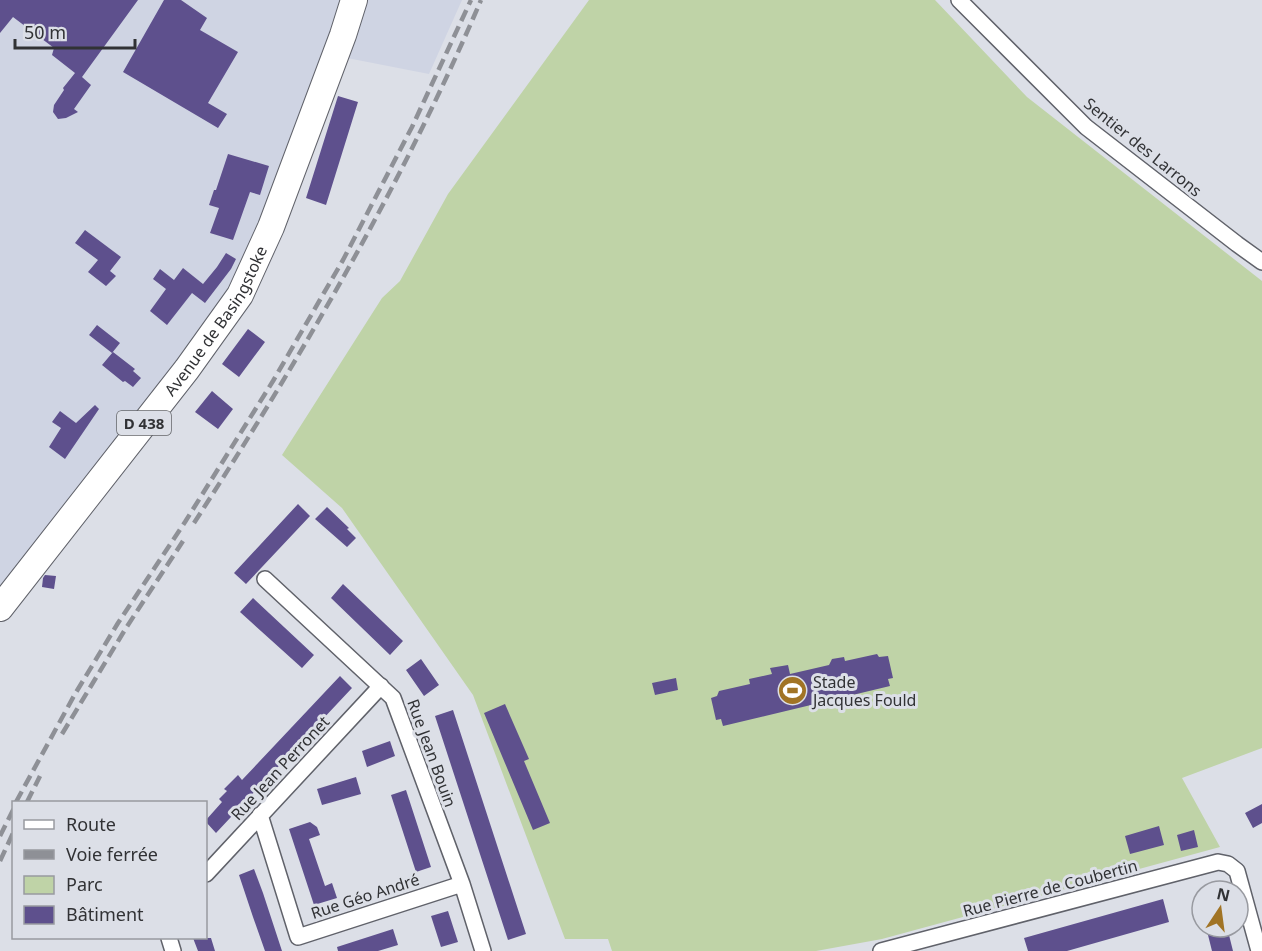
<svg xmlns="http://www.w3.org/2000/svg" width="1262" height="951" font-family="'Noto Sans',sans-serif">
  <rect width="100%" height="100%" fill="#dcdfe7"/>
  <path fill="#cfd4e3" d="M 0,0 L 462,0 L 429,74 L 342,57 L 273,245 L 0,617 Z"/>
  <path fill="#bfd3a7" d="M 589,0 L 935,0 L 1027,97 L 1262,281 L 1262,748 L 1182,778 L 1220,847 L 882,939 L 816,951 L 612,951 L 608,939 L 565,939 L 473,695 L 342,508 L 282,455 L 382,298 L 400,281 L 448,194 Z"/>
  <path fill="#5e508d" d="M 0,0 L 138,0 L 82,77 L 91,85 L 74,109 L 78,112 L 66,118 L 58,119 L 53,112 L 54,105 L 64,90 L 63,88 L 75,73 L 52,55 L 54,48 L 13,17 L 0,33 Z
    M 164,0 L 181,0 L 207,18 L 200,30 L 238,52 L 208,103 L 227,114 L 218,128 L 123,72 Z
    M 338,96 L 358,102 L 326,205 L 306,198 Z
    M 228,154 L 269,166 L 260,195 L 250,192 L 233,240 L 210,233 L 219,208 L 209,205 L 214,190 L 216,190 Z
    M 85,230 L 121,257 L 110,271 L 116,276 L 106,286 L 88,272 L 98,260 L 75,243 Z
    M 226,253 L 236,259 L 231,269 L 205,303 L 192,293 L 167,325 L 150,311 L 166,289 L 153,279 L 160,269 L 174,280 L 183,268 L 203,284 L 217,267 Z
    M 97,325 L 120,343 L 112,353 L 89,335 Z
    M 248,329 L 265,342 L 239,377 L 222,364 Z
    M 113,352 L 135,369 L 133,371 L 141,378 L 133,387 L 125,381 L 123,382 L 102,365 Z
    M 212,391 L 233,409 L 218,429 L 195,412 Z
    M 95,405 L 99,409 L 65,459 L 49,447 L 61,428 L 52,422 L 60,411 L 76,423 Z
    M 298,504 L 310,516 L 246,584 L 234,573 Z
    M 327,507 L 349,528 L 347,529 L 356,538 L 347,547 L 315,519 Z
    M 45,575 L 56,576 L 54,589 L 42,587 L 43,578 Z
    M 343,584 L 403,641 L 390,655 L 331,598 Z
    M 253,598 L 314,655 L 302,668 L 240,612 Z
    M 877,654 L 879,657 L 888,656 L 893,678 L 888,679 L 890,686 L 723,726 L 721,719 L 716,720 L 711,698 L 717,696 L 719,691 L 750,684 L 749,679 L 772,674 L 770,668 L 788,665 L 790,674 L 829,665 L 832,659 L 844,657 L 845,661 Z
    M 421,659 L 439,685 L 424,696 L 406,670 Z
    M 340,676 L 352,688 L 216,833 L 206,822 L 206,820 L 222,802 L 219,799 L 227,791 L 224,789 L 238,775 L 242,780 Z
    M 676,678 L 678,690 L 655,695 L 652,683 Z
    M 505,704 L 529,759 L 524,761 L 550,823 L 533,830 L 484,713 Z
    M 453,710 L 526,934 L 508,940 L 435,716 Z
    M 390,741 L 395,756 L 367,767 L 362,751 Z
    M 356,777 L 361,794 L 322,805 L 317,789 Z
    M 406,790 L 431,867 L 416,872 L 391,795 Z
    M 1262,804 L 1262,823 L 1253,828 L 1245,813 Z
    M 310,822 L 317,827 L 320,835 L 309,839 L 325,886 L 332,883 L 337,898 L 314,905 L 289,829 Z
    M 1159,826 L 1164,845 L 1130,854 L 1125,836 Z
    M 1194,830 L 1198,847 L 1181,851 L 1177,835 Z
    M 254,869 L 263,893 L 282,951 L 265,951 L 253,917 L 239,875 Z
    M 1163,899 L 1169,922 L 1067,951 L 1028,951 L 1024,938 Z
    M 448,911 L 458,942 L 441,947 L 431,916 Z
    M 1217,927 L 1227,927 L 1233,951 L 1212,951 L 1207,931 Z
    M 393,929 L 398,945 L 378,951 L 338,951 L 337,947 Z
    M 193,938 L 211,938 L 215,951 L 198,951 Z"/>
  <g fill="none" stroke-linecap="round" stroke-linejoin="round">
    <defs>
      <path id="street" d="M 959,0 L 1086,127 L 1237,244 L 1262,262
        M 265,579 L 393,698 L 462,884 L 483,951
        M 260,815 L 298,937 L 462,884
        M 206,874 L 381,686
        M 169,938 L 173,951
        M 881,951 L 1218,862 L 1228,864 L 1237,871 L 1259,951"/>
      <g id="primary">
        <path id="s1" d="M 0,608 L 187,369 L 240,295 L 271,227 L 343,35 L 354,0"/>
      </g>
    </defs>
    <use href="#street" stroke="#60626a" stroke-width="18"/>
    <use href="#primary" stroke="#60626a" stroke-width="28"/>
    <use href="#street" stroke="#fff" stroke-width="15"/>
    <use href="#primary" stroke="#fff" stroke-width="26"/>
    <path stroke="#8e9096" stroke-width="4.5" stroke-dasharray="12 6" stroke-linecap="butt" d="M 194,523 C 302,356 403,183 481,0
      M 62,734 L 126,628 L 183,541
      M 16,802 L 75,694 L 118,623 L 185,522 L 273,381 L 343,260 L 412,127 L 471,0
      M 27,802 L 40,776
      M 0,836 L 14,808
      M 0,861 L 14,831"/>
  </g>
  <defs>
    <symbol id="stadium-disc" viewBox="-11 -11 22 22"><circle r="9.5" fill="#a17425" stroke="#dcdfe7"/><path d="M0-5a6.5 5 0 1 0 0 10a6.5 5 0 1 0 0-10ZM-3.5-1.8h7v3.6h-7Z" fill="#fff"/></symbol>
  </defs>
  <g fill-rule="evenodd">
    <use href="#stadium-disc" x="776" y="674" width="33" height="33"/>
  </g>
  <g text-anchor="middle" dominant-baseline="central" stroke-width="6" stroke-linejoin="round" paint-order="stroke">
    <rect fill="#dcdfe7" stroke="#64666a" stroke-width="1.5" x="117" y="411" width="54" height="24" rx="4.5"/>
    <g font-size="15" font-weight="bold" fill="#313235">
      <text x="144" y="423">D 438</text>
    </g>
    <g font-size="16" fill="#313235" stroke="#dcdfe7">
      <text transform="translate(1143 147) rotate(39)">Sentier des Larrons</text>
      <text stroke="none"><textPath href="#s1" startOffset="360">Avenue de Basingstoke</textPath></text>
      <text transform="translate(432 753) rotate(70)">Rue Jean Bouin</text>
      <text transform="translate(280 768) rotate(-47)">Rue Jean Perronet</text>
      <text transform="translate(1050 888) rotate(-15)">Rue Pierre de Coubertin</text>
      <text transform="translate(365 896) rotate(-18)">Rue Géo André</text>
    </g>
    <g font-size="16" fill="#313235" stroke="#dcdfe7" text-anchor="start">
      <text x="813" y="682">Stade<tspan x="813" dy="18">Jacques Fould</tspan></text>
    </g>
  </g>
  <rect x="12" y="801" width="195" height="138" fill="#dcdfe7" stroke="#989aa0" stroke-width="1.5"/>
  <rect x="24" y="820" width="30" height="9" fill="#ffffff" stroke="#989aa0" stroke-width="1.5"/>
  <text x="66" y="831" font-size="18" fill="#313235">Route</text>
  <rect x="24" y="850" width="30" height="9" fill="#8e9096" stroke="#989aa0" stroke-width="1.5"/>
  <text x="66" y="861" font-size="18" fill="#313235">Voie ferrée</text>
  <rect x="24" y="876" width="30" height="18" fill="#bfd3a7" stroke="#989aa0" stroke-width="1.5"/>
  <text x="66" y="891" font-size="18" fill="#313235">Parc</text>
  <rect x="24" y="906" width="30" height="18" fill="#5e508d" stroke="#989aa0" stroke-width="1.5"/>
  <text x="66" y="921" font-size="18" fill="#313235">Bâtiment</text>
  <g transform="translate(1220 909) rotate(13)"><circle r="28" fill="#dcdfe7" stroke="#989aa0" stroke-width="1.5"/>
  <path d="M0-4.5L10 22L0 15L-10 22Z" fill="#a17425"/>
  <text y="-9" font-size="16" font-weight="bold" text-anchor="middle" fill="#313235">N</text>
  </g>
  <path d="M15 39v9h120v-9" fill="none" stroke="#313235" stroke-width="3"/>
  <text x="24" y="39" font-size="18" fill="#313235" stroke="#dcdfe7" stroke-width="4.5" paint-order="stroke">50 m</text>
</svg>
